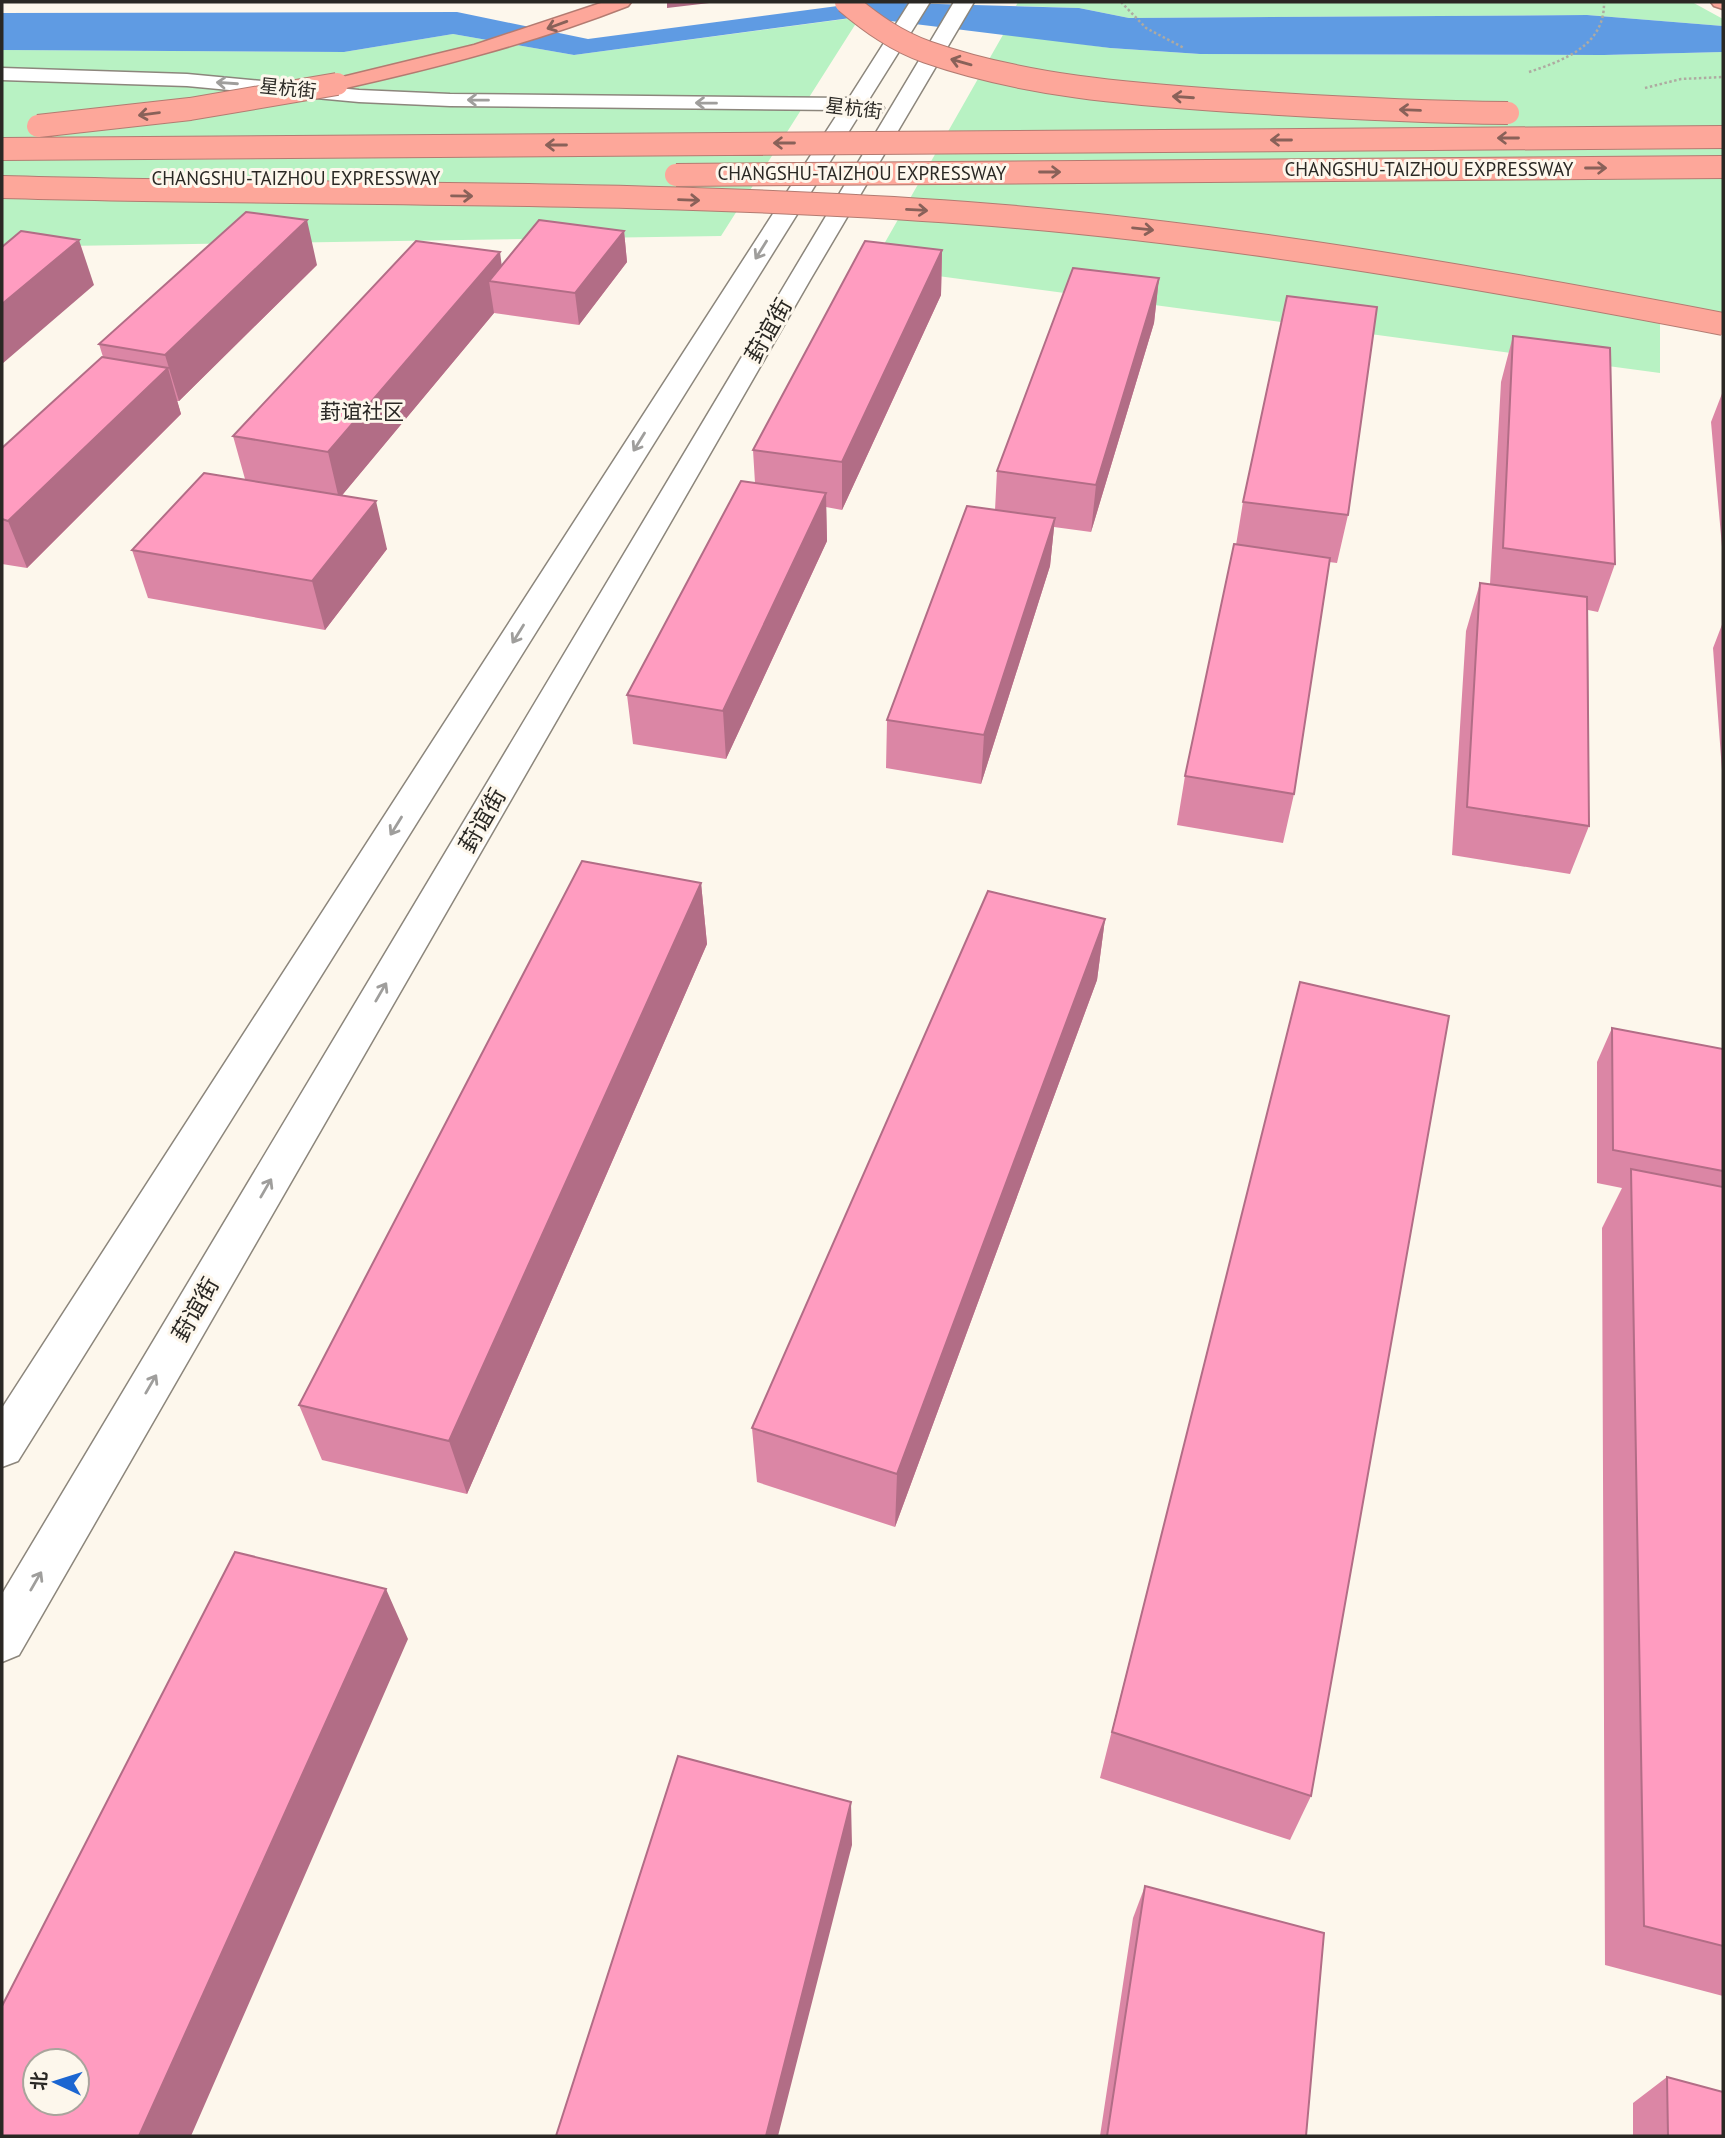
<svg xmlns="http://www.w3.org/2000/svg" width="1725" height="2138" font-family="'PT Sans','Noto Sans SC',sans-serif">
  <rect width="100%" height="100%" fill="#fdf7ec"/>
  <path fill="#b8f2c3" d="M 1018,2 L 1692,2 L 1723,19 L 1723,26 L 1587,15 L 1129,18 L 1079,8 L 1016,6 Z
    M 860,17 L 721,236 L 2,247 L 2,50 L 344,52 L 453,34 L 574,55 Z
    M 1004,33 L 1110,48 L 1200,54 L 1604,55 L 1723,52 L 1723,330 L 1660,320 L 1660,373 L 871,267 Z"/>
  <path fill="#5f9be3" d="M 868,2 L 1079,8 L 1129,18 L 1587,15 L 1723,26 L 1723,52 L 1604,55 L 1200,54 L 1110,48 L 858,17 L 574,55 L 453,34 L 344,52 L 2,50 L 2,13 L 457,12 L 588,39 Z"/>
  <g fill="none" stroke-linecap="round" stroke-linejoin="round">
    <defs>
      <path id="secondary" d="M 910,2 L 930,2 L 868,101 L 881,103 L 884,108 L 881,113 L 873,114 L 861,112 L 18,1461 L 2,1467 L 2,1408 L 840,110 L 450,106 L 359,102 L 187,86 L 2,80 L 2,68 L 187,74 L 359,90 L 450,94 L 849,98 Z
        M 954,2 L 974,2 L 810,280 L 19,1655 L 2,1662 L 2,1594 Z"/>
      <path id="motorway" d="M 604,2 L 631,2 L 628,6 C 533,43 436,68 337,90 L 330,88 L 327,84 L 330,80 L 474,45 Z
        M 1711,2 L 1723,2 L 1723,9 L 1714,6 Z"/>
    </defs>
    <use href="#secondary" stroke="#8c867c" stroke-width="3"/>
    <use href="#motorway" stroke="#b37b71" stroke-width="3"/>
    <path stroke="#aeaaa1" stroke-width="2.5" stroke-dasharray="2.5 2.5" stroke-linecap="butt" d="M 1121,2 L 1146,28 L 1184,48
      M 1529,72 C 1565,60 1605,45 1604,2
      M 1645,88 L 1681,79 L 1723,77"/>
    <use href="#secondary" fill="#fff" fill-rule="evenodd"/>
    <use href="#motorway" fill="#fda79a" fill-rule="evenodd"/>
    <defs>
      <path id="motorway-bridge" d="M 846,2 C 871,23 896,41 927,52 C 1024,86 1129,94 1231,101 C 1323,107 1416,112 1508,113
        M 38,126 L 190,109 L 337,84
        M 2,149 L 1723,137
        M 676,175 L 1723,167
        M 2,187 C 323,196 646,189 967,213 C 1221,232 1473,276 1723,324"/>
    </defs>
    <use href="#motorway-bridge" stroke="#b37b71" stroke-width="24" stroke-linecap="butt"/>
    <use href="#motorway-bridge" stroke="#fda79a" stroke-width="22"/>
  </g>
  <path fill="#db86a5" d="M 624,231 L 627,262 L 579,325 L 494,313 L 342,495 L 387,549 L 325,630 L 148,598 L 132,550 L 245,479 L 233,436 L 502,265 Z
    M 942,250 L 941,295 L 842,510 L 826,507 L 827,541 L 726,759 L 633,744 L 627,695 L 755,483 L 753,450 Z
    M 317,265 L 179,401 L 177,401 L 181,414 L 27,568 L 2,564 L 2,448 L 103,357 L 99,344 Z
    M 1159,278 L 1154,323 L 1091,532 L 1054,527 L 1050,566 L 981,784 L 886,768 L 887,720 L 995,510 L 997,471 Z
    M 1513,336 L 1615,564 L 1598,612 L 1588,610 L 1589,826 L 1570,874 L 1452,855 L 1466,631 L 1480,583 L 1490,584 L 1501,382 Z
    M 1723,391 L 1723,558 L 1711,422 Z
    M 1243,502 L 1348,515 L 1337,563 L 1329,562 L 1294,794 L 1283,843 L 1177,825 L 1185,776 L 1236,545 Z
    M 1723,622 L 1723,784 L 1713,648 Z
    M 701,883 L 707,944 L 467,1494 L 322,1460 L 299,1405 Z
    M 1105,919 L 1097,980 L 895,1527 L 757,1482 L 752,1428 Z
    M 1300,982 L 1311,1796 L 1290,1840 L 1100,1778 Z
    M 1612,1028 L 1723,1049 L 1723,1996 L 1605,1965 L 1602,1228 L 1622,1188 L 1597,1183 L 1597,1062 Z
    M 1145,1886 L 1306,2136 L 1100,2136 L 1133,1918 Z
    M 1667,2077 L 1723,2136 L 1633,2136 L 1633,2103 Z"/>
  <path fill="#b26d86" d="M 667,2 L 718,2 L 667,8 Z
    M 307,220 L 317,265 L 179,401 L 165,355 Z
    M 624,231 L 627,262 L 579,325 L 575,293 Z
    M 79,240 L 94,285 L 2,364 L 2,304 Z
    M 942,250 L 941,295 L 842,510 L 842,462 Z
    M 500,252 L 504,283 L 489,281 L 494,313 L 339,499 L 328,452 Z
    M 1159,278 L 1154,323 L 1091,532 L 1096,485 Z
    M 168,368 L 181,414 L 27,568 L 8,521 Z
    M 826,493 L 827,541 L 726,759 L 723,711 Z
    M 376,501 L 387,549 L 325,630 L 312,581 Z
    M 1055,518 L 1050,566 L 981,784 L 984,735 Z
    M 701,883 L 707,944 L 467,1494 L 449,1441 Z
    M 1105,919 L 1097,980 L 895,1527 L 897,1474 Z
    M 386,1589 L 408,1639 L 191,2136 L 139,2136 Z
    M 851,1802 L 852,1845 L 778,2136 L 766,2136 Z"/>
  <path fill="#ff9cc0" stroke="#b26d86" stroke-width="2" fill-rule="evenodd" d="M 246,212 L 307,220 L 165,355 L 99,344 Z
    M 539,220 L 624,231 L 575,293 L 489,281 Z
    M 21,231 L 79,240 L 2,304 L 2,247 Z
    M 416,241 L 500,252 L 328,452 L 233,436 Z
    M 865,241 L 942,250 L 842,462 L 753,450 Z
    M 1073,268 L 1159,278 L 1096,485 L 997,471 Z
    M 1287,296 L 1377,307 L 1348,515 L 1243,502 Z
    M 1513,336 L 1610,348 L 1615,564 L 1503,548 Z
    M 102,357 L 168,368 L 8,521 L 2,519 L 2,448 Z
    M 204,473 L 376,501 L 312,581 L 132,550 Z
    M 741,481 L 826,493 L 723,711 L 627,695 Z
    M 967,506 L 1055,518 L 984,735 L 887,720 Z
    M 1234,544 L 1330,558 L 1294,794 L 1185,776 Z
    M 1480,583 L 1587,597 L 1589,826 L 1467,807 Z
    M 582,861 L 701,883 L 449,1441 L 299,1405 Z
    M 988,891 L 1105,919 L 897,1474 L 752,1428 Z
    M 1300,982 L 1449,1016 L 1311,1796 L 1112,1732 Z
    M 1612,1028 L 1723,1049 L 1723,1171 L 1613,1150 Z
    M 1631,1169 L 1723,1187 L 1723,1946 L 1644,1926 Z
    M 235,1552 L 386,1589 L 139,2136 L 2,2136 L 2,2006 ZM 35,2061 L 77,2061 L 77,2103 L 35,2103 Z
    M 678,1756 L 851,1802 L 766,2136 L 556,2136 Z
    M 1145,1886 L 1324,1933 L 1306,2136 L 1107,2136 Z
    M 1667,2077 L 1723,2092 L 1723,2136 L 1668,2136 Z"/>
  <defs><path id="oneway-shaft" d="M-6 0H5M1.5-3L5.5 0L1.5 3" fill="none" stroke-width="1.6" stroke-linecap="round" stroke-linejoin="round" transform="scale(1.75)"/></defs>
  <g stroke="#896159">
    <use href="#oneway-shaft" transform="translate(557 25) rotate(160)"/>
    <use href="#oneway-shaft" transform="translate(961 62) rotate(-164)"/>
    <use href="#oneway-shaft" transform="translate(1183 97) rotate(-176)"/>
    <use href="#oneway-shaft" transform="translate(1410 110) rotate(-178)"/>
    <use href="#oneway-shaft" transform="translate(149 114) rotate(173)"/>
    <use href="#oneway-shaft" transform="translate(1508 138) rotate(180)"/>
    <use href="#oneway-shaft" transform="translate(1281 140) rotate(180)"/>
    <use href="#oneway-shaft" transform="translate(784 143) rotate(180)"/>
    <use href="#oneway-shaft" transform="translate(556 145) rotate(180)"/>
    <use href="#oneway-shaft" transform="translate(1596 168)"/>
    <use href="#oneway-shaft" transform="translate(1050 172)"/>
    <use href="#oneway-shaft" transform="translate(462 196) rotate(1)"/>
    <use href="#oneway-shaft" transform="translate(689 200) rotate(2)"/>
    <use href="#oneway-shaft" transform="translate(917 210) rotate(3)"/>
    <use href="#oneway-shaft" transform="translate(1143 229) rotate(6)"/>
  </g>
  <g stroke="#9f9e9c">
    <use href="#oneway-shaft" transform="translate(227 83) rotate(-176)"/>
    <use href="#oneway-shaft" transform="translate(478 100) rotate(-179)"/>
    <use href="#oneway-shaft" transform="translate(706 103) rotate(-179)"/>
    <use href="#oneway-shaft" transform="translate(761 250) rotate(122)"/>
    <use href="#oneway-shaft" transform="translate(639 442) rotate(122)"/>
    <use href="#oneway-shaft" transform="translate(518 634) rotate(122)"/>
    <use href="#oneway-shaft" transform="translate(396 826) rotate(122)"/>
    <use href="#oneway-shaft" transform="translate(381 992) rotate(-60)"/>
    <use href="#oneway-shaft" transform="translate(266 1188) rotate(-60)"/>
    <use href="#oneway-shaft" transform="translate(151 1384) rotate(-60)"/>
    <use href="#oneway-shaft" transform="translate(36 1581) rotate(-60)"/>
  </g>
  <g text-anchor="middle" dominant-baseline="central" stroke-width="6" stroke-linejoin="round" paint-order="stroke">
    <g font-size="19" fill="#2a2824" stroke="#fdf7ec">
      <text transform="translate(288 88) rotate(6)">星杭街</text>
      <text transform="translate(854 108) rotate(7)">星杭街</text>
      <text x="1429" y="169">CHANGSHU-TAIZHOU EXPRESSWAY</text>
      <text x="862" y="173">CHANGSHU-TAIZHOU EXPRESSWAY</text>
      <text x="296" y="178">CHANGSHU-TAIZHOU EXPRESSWAY</text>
    </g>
    <g font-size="21" fill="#2a2824" stroke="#fdf7ec">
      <text x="362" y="411">葑谊社区</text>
    </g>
    <g font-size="23" fill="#2a2824" stroke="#fdf7ec">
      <text transform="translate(768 330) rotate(-60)">葑谊街</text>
      <text transform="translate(482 820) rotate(-60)">葑谊街</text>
      <text transform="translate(195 1309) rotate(-60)">葑谊街</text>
    </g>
  </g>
  <rect width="1725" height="2138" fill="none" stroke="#2a2824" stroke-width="7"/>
  <g transform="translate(56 2082) rotate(274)"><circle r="33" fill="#fdf7ec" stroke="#a9a49c" stroke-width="2"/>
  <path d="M0-5L12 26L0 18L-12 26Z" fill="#1c66d1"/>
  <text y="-10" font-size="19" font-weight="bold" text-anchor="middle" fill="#2a2824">北</text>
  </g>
</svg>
